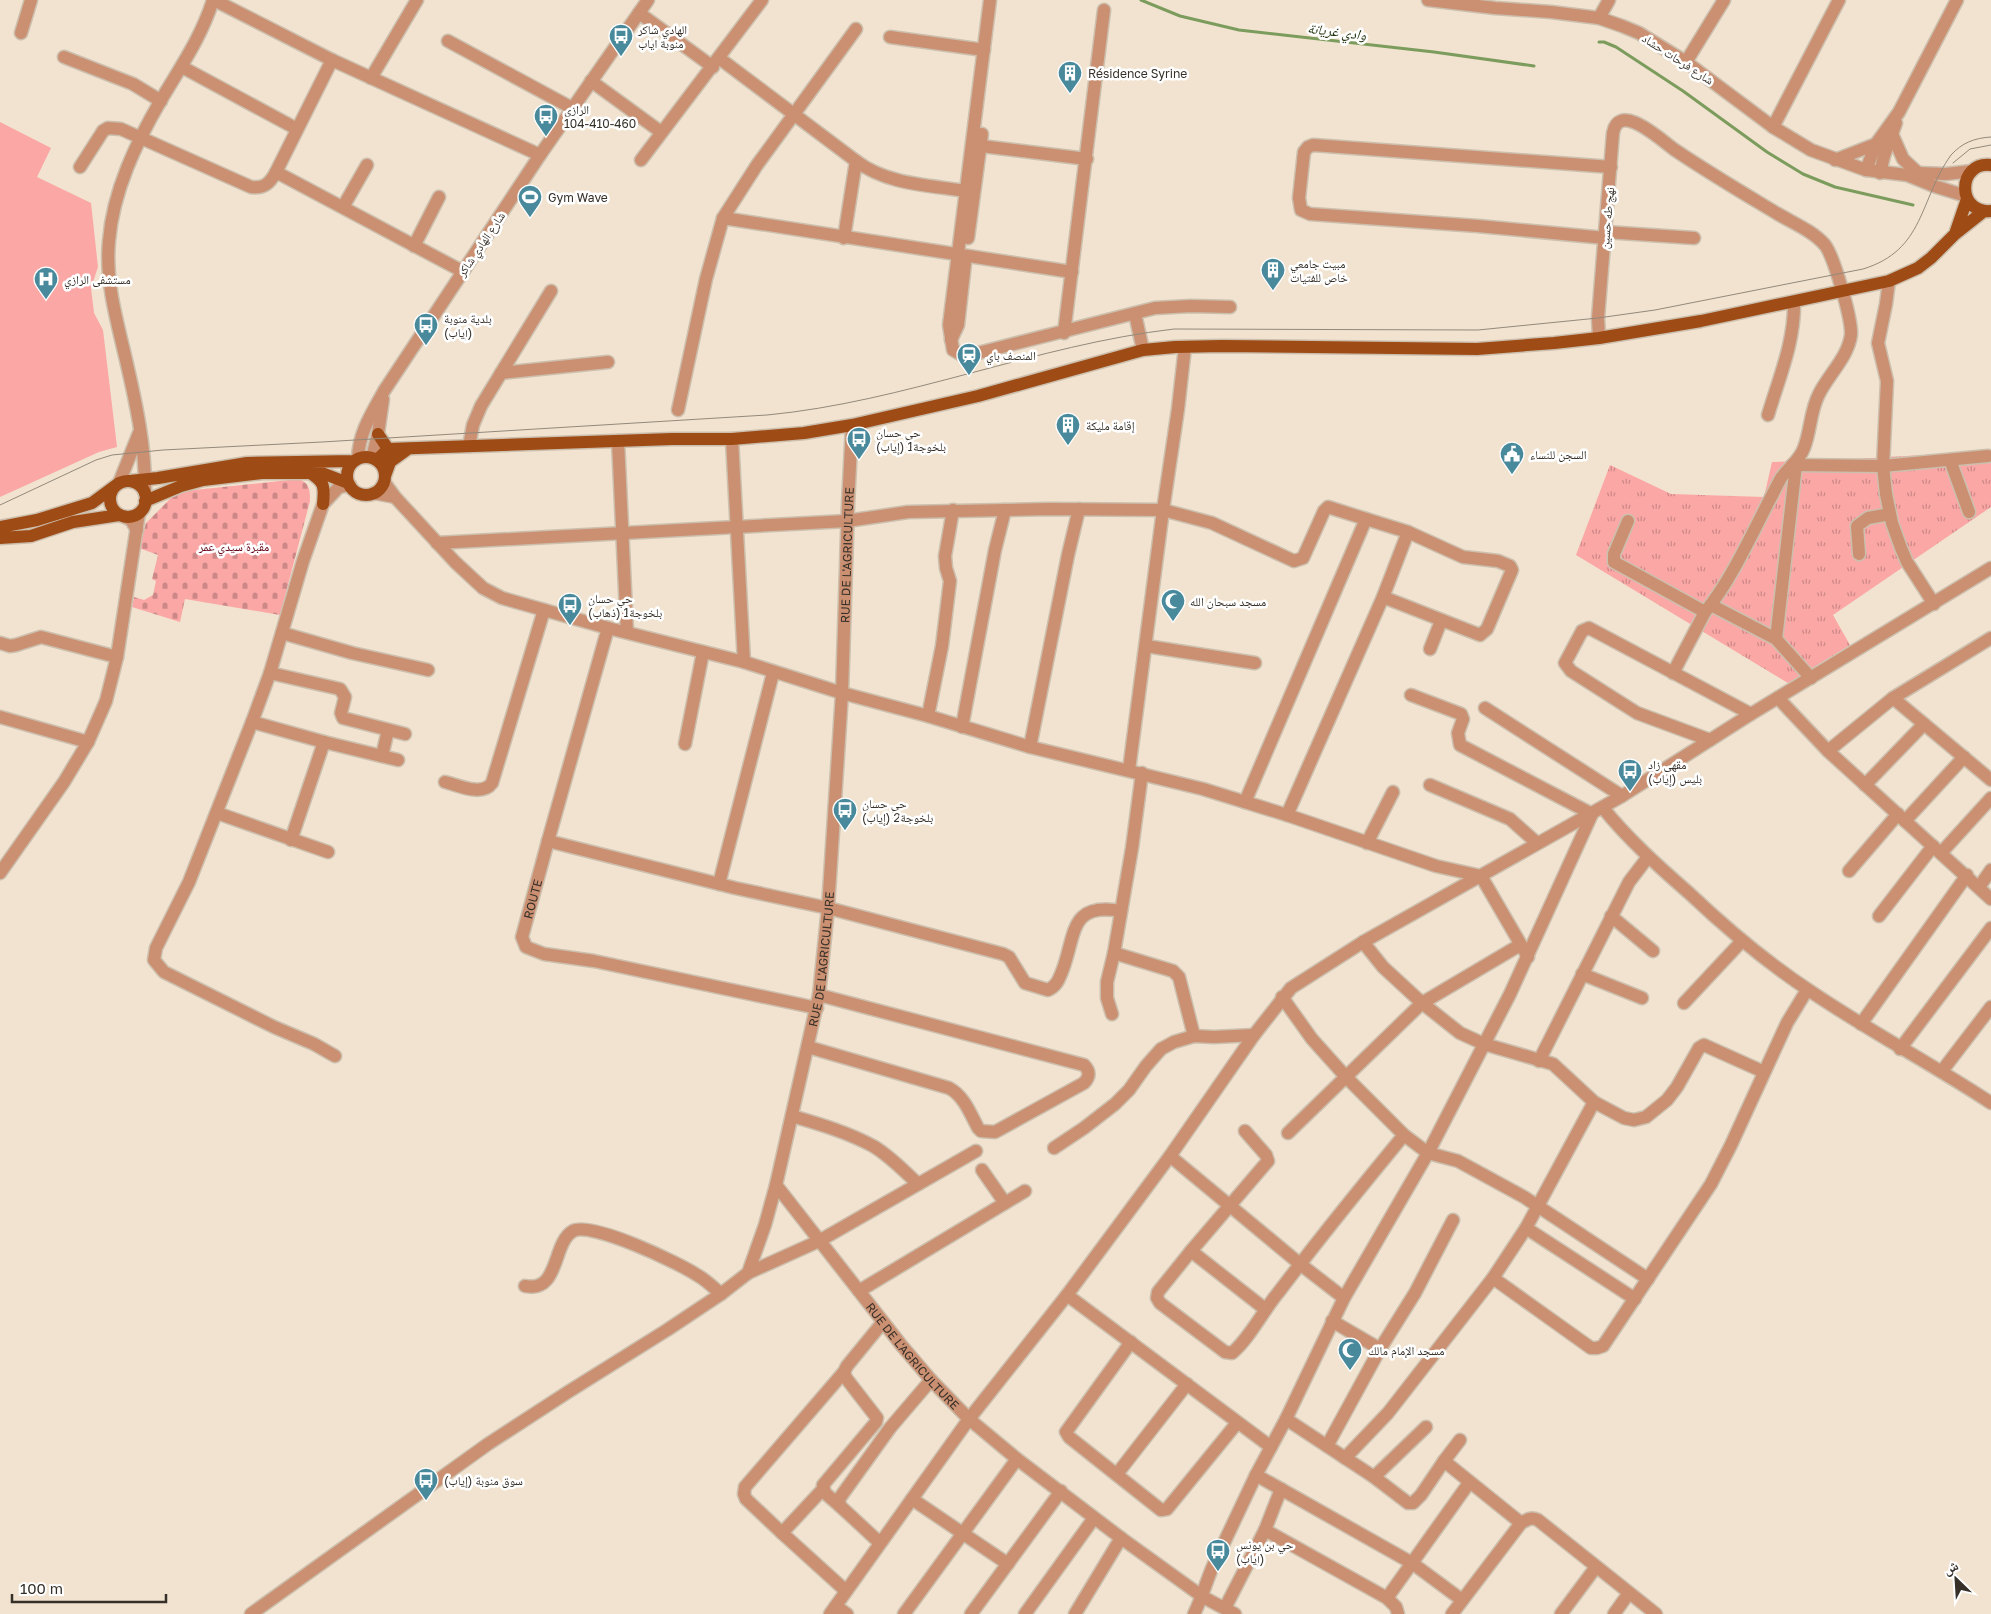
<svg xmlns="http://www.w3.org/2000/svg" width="1991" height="1614" font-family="'Golos Text','Noto Naskh Arabic',sans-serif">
  <defs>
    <pattern id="grass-tufts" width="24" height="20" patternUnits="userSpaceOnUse" patternTransform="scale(1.25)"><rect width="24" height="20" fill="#fba7a6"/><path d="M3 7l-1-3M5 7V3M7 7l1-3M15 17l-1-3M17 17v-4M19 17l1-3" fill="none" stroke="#cc8887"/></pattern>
    <pattern id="cemetery-stones" width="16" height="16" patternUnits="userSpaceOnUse" patternTransform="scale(1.25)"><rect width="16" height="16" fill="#fba7a6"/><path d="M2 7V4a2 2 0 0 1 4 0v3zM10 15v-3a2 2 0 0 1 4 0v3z" fill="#cc8887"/></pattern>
  </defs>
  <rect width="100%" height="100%" fill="#f1e3cf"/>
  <path fill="url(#grass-tufts)" d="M 1991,451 L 1991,507 L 1833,615 L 1850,645 L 1788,683 L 1576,555 L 1610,465 L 1671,494 L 1764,497 L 1772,462 L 1837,460 Z"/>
  <path fill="url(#cemetery-stones)" d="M 299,479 C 310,484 310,490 310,501 L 280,615 L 185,599 L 180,622 L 132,607 L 134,597 L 144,600 L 153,595 L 156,581 L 152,579 L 158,555 L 139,548 L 146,523 L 173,496 L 185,491 Z"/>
  <path fill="#fba7a6" d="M 0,122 L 51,148 L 37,177 L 91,203 L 98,267 L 91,288 L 94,313 L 103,330 L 117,447 L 99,452 L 0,497 Z"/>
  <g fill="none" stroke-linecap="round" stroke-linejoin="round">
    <path stroke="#7c9c5d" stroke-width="3" d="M 1141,0 L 1180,16 L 1239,30 L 1434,52 L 1534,66
      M 1599,42 L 1604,42 L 1616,47 L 1683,91 L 1767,152 L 1803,174 L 1835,187 L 1913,205"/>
    <defs>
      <g id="minor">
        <path d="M 214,0 L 332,60 L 540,155"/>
        <path d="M 990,0 L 949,325 L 953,350 L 962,355 L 978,353 L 1155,308 L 1191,306 L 1230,307"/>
        <path d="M 1428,0 L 1495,8 L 1551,12 L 1599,18 L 1622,26 L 1639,33 L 1686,62 L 1773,127 L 1811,150 L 1866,170 L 1907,175 L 1934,186 L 1966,196"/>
        <path d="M 639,13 L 713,67"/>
        <path d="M 1599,18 L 1609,0"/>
        <path d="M 21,33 L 31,0"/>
        <path d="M 890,37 L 984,50"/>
        <path d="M 448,41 L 572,108"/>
        <path d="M 64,57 L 133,84 L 161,101"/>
        <path d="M 719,58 L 856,161"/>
        <path d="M 1686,62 L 1724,0"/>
        <path d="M 182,67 L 297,129"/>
        <path d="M 371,78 L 417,0"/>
        <path d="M 591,81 L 661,132"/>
        <path d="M 1773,127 L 1839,0"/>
        <path d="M 1892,134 L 1903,159 L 1918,173"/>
        <path d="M 973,145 L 1087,159"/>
        <path d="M 641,160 L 762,0"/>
        <path d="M 1835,160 L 1876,144"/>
        <path d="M 80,167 L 103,131 L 108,128 L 121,129 L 251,187 C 264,189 270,183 276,172 L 332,60"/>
        <path d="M 1866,170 L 1876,144 L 1899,112 L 1957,0"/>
        <path d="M 276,172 L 462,271"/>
        <path d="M 1880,173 L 1884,156 L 1896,123"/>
        <path d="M 1910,174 L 1918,173 L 1946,174 L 1972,171"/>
        <path d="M 343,207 L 367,165"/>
        <path d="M 723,218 L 1072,272"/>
        <path d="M 1606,232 L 1694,238"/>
        <path d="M 844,238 L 856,161 C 889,186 933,185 972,192"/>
        <path d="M 968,238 L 982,134"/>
        <path d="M 1605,238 L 1478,226 L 1310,214 L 1301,210 L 1299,198 L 1304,152 L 1308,147 L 1313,145 L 1611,167"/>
        <path d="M 414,246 L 439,197"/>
        <path d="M 1889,281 L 1886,304 L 1878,343 L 1887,381 L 1883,466 L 1886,494 L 1892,523 L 1901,548 L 1907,562 L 1934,604"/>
        <path d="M 1135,314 L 1143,350"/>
        <path d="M 1064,333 L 1104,10"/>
        <path d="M 1599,338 L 1598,318 L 1613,133 C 1619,100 1662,141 1675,150 C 1709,173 1743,193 1778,214 C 1793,223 1813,231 1825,245 C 1834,257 1852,319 1851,335 C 1848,357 1829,374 1819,394 C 1810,411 1811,430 1804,448 C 1800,460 1788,468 1781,478 C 1777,485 1773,494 1769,501 C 1751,536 1730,582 1705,612"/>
        <path d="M 951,340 L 958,325 L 965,263"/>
        <path d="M 501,373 L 608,362"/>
        <path d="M 678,410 L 706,279 L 723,218 L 757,165 L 856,29"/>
        <path d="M 1768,415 C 1779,378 1795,341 1794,302"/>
        <path d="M 732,439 L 744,662"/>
        <path d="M 618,441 L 627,632"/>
        <path d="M 469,446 L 473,425 L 481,406 L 551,291"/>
        <path d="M 358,458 C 359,432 372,413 384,391 L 540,155 L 648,0"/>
        <path d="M 372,458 L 378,434 L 383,399"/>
        <path d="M 1950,460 L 1969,512"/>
        <path d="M 1792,465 L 1883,466 L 1988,456"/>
        <path d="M 384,482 L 395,497 L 455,562 L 483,588 L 502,598 L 608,628 L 744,662 L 842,693 L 928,716 L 1030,747 L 1203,789 L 1287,815 L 1436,866 L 1481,876 L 1528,957"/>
        <path d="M 119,483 L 139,433"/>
        <path d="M 374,493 L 395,497"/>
        <path d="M 145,494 C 146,449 136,403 126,360 C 117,321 105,281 109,241 C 113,191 136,143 161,100 C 181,66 201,38 213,0"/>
        <path d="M 125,517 L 131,520 L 137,530"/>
        <path d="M 1366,519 L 1408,532 L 1463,557 L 1498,561 L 1510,566 L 1512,570 L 1487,629 L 1480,635 L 1383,597"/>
        <path d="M 1628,521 L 1614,554 L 1614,562 L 1705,612 L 1673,673"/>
        <path d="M 437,543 L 847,521 L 908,512 L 1049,509 L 1163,510 L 1212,523 L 1294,561 L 1303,558 L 1324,511 L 1328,507 L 1366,519 L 1245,802"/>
        <path d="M 1859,554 L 1857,526 L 1868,518 L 1890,514"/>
        <path d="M 1711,605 L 1776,639 L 1811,678"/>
        <path d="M 282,633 L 352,653 L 428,670"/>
        <path d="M 1776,639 L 1796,465"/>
        <path d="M 0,643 L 10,646 L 16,645 L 41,637 L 117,657"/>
        <path d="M 1146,646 L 1255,663"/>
        <path d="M 1430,649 L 1441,621"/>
        <path d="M 270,673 L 340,689 L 345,697 L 341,713 L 343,718 L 405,734"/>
        <path d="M 1778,698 L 1828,751 L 1991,899"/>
        <path d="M 1893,698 L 1991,780"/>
        <path d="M 1485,708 L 1622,796"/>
        <path d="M 928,716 L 942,646 L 950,581 L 946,568 L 945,556 L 953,510"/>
        <path d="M 0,717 L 88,742"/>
        <path d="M 252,722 L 324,742 L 398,760"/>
        <path d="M 962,727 L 995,550 L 1005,510"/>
        <path d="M 1710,740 L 1637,713 L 1571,671 L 1565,663 L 1582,631 L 1589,628 L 1751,714"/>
        <path d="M 685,744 L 703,652"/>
        <path d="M 1030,747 L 1068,555 L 1079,509"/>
        <path d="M 1828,751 L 1893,698 L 1991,638"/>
        <path d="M 382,756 L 388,730"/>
        <path d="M 1129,770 L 1163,510 L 1178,409 L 1185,347"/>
        <path d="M 445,782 C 458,785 482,797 492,783 L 544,610"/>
        <path d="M 1430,785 L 1510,819 L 1537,843"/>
        <path d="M 1865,785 L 1924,724"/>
        <path d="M 1603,808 C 1628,839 1658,866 1689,893 C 1727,929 1766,962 1810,991 C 1869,1031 1932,1064 1991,1103"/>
        <path d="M 217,813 L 328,852"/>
        <path d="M 1287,815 L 1383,597 L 1408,532"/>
        <path d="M 1905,821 L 1964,757"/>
        <path d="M 291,840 L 324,742"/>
        <path d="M 548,841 L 608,628"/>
        <path d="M 1367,843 L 1393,792"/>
        <path d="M 1941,853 L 1991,798"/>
        <path d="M 1849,871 L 1898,814"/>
        <path d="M 0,873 L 64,782 L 88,742 L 106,701 L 117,657 L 139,513"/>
        <path d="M 719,884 L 773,673"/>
        <path d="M 1979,887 L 1991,870"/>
        <path d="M 1611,916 L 1653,951"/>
        <path d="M 1879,916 L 1933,846"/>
        <path d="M 1363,942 L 1383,967 L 1422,1003 L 1460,1033 L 1484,1044 L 1553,1064 L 1594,1102 L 1624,1118 L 1634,1120 L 1646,1117 L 1667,1100 L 1677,1087 L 1699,1048 L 1704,1045 L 1764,1072"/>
        <path d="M 1114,953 L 1173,971 L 1179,977 L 1194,1036"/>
        <path d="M 1582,974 L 1642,998"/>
        <path d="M 1282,997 L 1312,1039 L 1347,1078 L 1404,1135 L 1428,1153 L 1458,1161 L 1524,1197 L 1648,1279"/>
        <path d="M 1684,1003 L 1742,941"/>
        <path id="s1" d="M 817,1008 L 594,961 L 544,954 L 526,947 L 522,937 L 548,841 L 735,888 L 828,908 L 1003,954 L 1009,957 L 1025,983 L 1048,990 C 1057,986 1059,979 1063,969 C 1076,933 1070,902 1121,911"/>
        <path d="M 1112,1014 L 1107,998 L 1107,982 L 1114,953 L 1132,848 L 1142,773"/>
        <path d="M 1861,1024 L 1967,875"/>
        <path d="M 808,1047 L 949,1088 C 964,1096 970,1113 978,1128 L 981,1131 L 995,1132 L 1084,1083 C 1090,1077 1090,1071 1084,1065 L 819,995"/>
        <path d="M 1900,1049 L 1991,928"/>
        <path d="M 335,1056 L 314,1044 L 274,1027 L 164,972 L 154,960 L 156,948 L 189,882 L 252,722 L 270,673 L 303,561 L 323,504 L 339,487 L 350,485"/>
        <path d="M 1539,1061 L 1629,882 L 1648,857"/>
        <path d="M 1942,1071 L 1991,1007"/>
        <path d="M 792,1116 C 819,1124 847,1132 873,1146 C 890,1156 904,1171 918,1184"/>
        <path d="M 1245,1131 L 1266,1155 L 1268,1161 L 1191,1251 L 1158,1292 L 1157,1298 L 1160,1303 L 1225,1352 L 1232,1353 C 1249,1339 1263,1311 1278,1293 C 1319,1239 1361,1187 1404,1135"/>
        <path d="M 1288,1133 L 1422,1003 L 1520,945"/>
        <path d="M 1054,1148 L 1084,1128 L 1115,1104 L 1129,1090 L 1146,1066 L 1161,1049 L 1174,1042 L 1194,1036 L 1214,1037 L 1254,1035"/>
        <path d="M 1170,1156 L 1300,1264 L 1344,1298"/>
        <path d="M 982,1170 L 1005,1203"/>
        <path id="s2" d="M 776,1185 L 902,1346 L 931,1380 L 969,1419 L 1017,1459 L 1121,1538 L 1203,1597 L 1235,1614"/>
        <path d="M 1526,1228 L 1635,1299"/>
        <path d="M 1191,1251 L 1265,1309"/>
        <path d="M 748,1273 L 819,1241 L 976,1151"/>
        <path d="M 1493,1278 L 1591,1348 L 1597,1348 L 1603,1346 L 1711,1184 L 1731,1145 L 1787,1023 L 1807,990"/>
        <path d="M 525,1286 C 560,1293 552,1243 573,1231 C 591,1221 679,1263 697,1275 C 706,1280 713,1287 721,1294"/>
        <path d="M 859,1291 L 1025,1191"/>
        <path d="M 1067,1295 L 1271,1447"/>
        <path d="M 1332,1321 L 1380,1349"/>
        <path d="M 1131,1342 L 1066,1432 L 1069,1437 L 1161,1510 L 1167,1509 L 1237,1423"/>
        <path d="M 1286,1419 L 1374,1477 L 1426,1427"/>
        <path d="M 1460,1440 L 1444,1461 L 1521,1523"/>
        <path d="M 1327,1446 L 1380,1349 L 1415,1293 L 1453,1220"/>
        <path d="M 1345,1458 L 1388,1413 L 1493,1278 L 1526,1228 L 1594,1102"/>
        <path d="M 1117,1474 L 1187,1384"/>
        <path d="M 1256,1475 L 1412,1563 L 1462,1600"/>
        <path d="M 1374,1477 L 1408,1503 L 1413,1503 L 1421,1495 L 1444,1461"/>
        <path d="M 823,1489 L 782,1533 L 846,1591"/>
        <path d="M 912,1499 L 1008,1564"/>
        <path d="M 840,1506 L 825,1493 L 823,1485 L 876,1422 L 877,1418 L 846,1378 L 844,1372 L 847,1366 L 883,1322"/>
        <path d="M 1265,1530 L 1387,1598 L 1396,1607 L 1398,1614"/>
        <path d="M 782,1533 L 746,1499 L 744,1494 L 745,1487 L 844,1372"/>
        <path d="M 880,1543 L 840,1506 L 839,1499 L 890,1428 L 931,1380"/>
        <path d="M 1387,1598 L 1469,1483"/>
        <path d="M 836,1606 L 847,1614"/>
        <path d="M 1225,1608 L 1265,1530 L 1281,1489"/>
        <path id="s3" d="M 251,1614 L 488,1444 L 568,1392 L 667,1330 L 721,1294 L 748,1273 L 765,1225 L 776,1185 L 819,995 L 828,908 L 842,693 L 848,505 L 852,425"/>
        <path d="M 830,1614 L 969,1419 L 1067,1295 L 1170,1156 L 1254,1035 L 1291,988 L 1363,942 L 1622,796 L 1751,714 L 1991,568"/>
        <path d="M 904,1614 L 1017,1459"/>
        <path d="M 971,1614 L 1061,1491"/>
        <path d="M 1025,1614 L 1094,1518"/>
        <path d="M 1075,1614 L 1121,1538"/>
        <path d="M 1194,1614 C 1202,1598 1206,1582 1213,1566 L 1256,1475 L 1286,1419 L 1344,1298 L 1428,1153 L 1510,994 L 1592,814 L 1460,745 L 1458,733 L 1463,719 L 1461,714 L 1411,695"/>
        <path d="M 1452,1614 L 1521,1523 C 1528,1519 1531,1517 1538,1520 L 1656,1614"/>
        <path d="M 1561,1614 L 1596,1567"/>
        <path d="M 1614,1614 L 1629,1593"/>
      </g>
      <path id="major" d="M 1991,165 C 1957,161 1956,214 1991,211
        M 1955,234 L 1967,199
        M 378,434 L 388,449
        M347 476a19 19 0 1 1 38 0a19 19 0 1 1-38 0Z
        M 377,460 L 388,449 L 672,439 L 732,439 L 804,433 L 852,425 L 978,396 L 1143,350 L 1175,347 L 1222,346 L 1477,349 L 1554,343 L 1599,338 L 1701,321 L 1889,281 L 1918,268 L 1931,258 L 1955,234 L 1984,211
        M 309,472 C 324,482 325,485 323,504
        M 385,476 L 390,462 L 408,449
        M 130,481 L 158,478 L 247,463 L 353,461
        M110 499a18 18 0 1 1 36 0a18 18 0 1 1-36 0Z
        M 145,501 L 181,486 L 203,480 L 262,473 L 322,473 L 348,483
        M 0,527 L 37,520 L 92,503 L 119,483
        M 0,538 L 31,536 L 73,522 L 119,515"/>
    </defs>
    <use href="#minor" stroke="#ccbfae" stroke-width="15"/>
    <use href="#major" stroke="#ccbfae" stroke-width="15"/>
    <use href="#minor" stroke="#cb9071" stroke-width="12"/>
    <use href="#major" stroke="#9e4b15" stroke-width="12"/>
    <path stroke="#93897b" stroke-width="1" d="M 1953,163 L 1970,149 L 1991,145
      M 0,505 L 96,460 L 112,455 L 163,450 L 322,442 L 767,415 C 905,402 1036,345 1174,329 L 1478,330 L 1598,318 L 1655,310 L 1863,269 C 1925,250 1919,200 1951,155 C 1962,143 1974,138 1991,137"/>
  </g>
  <defs>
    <symbol id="bus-pin" viewBox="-11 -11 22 30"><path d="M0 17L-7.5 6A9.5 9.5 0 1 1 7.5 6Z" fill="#488a9c" stroke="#fff"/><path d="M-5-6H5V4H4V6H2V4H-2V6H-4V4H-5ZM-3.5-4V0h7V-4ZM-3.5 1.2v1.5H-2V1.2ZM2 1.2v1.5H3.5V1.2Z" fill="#fff"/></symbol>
    <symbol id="building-pin" viewBox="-11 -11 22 30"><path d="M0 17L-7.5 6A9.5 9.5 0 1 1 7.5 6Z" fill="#488a9c" stroke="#fff"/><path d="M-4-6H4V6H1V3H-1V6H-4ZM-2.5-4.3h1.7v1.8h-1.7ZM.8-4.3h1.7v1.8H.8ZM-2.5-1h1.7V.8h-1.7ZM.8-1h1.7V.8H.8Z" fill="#fff"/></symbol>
    <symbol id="stadium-pin" viewBox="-11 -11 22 30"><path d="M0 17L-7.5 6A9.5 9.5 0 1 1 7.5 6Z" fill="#488a9c" stroke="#fff"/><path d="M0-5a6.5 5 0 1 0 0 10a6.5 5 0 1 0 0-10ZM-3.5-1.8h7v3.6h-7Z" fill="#fff"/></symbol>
    <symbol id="hospital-pin" viewBox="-11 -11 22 30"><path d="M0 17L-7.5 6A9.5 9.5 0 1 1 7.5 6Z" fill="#488a9c" stroke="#fff"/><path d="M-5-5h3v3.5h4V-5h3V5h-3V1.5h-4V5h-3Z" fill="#fff"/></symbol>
    <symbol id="station-pin" viewBox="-11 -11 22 30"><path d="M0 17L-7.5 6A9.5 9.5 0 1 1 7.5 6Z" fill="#488a9c" stroke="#fff"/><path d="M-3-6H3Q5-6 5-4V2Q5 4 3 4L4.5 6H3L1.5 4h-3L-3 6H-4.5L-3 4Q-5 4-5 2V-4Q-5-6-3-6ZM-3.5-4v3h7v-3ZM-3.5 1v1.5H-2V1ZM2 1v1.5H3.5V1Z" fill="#fff"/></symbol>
    <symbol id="civic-pin" viewBox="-11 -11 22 30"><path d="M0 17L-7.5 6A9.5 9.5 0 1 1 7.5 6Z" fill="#488a9c" stroke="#fff"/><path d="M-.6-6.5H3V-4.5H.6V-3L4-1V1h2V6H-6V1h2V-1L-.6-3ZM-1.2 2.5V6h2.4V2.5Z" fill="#fff"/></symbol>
    <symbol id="mosque-pin" viewBox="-11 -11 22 30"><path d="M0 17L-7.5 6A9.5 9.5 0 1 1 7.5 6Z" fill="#488a9c" stroke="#fff"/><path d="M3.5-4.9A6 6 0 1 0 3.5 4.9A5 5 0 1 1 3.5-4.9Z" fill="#fff"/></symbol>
  </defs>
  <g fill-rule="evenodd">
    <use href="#bus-pin" x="607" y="22" width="28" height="38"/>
    <use href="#building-pin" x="1056" y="59" width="28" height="38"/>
    <use href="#bus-pin" x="532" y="102" width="28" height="38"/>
    <use href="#stadium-pin" x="516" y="183" width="28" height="38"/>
    <use href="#building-pin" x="1259" y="256" width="28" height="38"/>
    <use href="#hospital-pin" x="32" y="265" width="28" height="38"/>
    <use href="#bus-pin" x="412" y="311" width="28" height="38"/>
    <use href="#station-pin" x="955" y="341" width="28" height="38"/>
    <use href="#building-pin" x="1054" y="411" width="28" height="38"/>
    <use href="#bus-pin" x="845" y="425" width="28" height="38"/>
    <use href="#civic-pin" x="1498" y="440" width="28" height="38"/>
    <use href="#mosque-pin" x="1159" y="587" width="28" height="38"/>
    <use href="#bus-pin" x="556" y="591" width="28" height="38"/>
    <use href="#bus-pin" x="1616" y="757" width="28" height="38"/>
    <use href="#bus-pin" x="831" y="796" width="28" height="38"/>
    <use href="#mosque-pin" x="1336" y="1336" width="28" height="38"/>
    <use href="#bus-pin" x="412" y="1466" width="28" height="38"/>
    <use href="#bus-pin" x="1204" y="1537" width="28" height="38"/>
  </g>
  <g text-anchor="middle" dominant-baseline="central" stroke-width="5" stroke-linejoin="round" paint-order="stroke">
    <g font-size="12" fill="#363029" stroke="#fff" text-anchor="start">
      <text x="638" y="29">الهادي شاكر<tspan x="638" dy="14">منوبة اياب</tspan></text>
      <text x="1088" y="73">Résidence Syrine</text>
      <text x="564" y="109">الرازي<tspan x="564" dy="14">104-410-460</tspan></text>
      <text x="548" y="197">Gym Wave</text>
      <text x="1290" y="263">مبيت جامعي<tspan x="1290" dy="14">خاص للفتيات</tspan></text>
      <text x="64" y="279">مستشفى الرازي</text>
      <text x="444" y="318">بلدية منوبة<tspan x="444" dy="14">(إياب)</tspan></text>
      <text x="986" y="355">المنصف باي</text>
      <text x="1086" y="425">إقامة مليكة</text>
      <text x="876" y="432">حي حسان<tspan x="876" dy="14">بلخوجة1 (إياب)</tspan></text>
      <text x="1530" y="454">السجن للنساء</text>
      <text x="588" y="598">حي حسان<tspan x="588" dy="14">بلخوجة1 (ذهاب)</tspan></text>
      <text x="1190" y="601">مسجد سبحان الله</text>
      <text x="1648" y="764">مقهى زاد<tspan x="1648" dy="14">بليس (إياب)</tspan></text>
      <text x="862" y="803">حي حسان<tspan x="862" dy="14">بلخوجة2 (إياب)</tspan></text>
      <text x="1368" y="1350">مسجد الإمام مالك</text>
      <text x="444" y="1480">سوق منوبة (إياب)</text>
      <text x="1236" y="1544">حي بن يونس<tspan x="1236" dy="14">(إياب)</tspan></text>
    </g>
    <g font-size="12" fill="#363029" stroke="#fff">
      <text transform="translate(1678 59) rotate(33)">شارع فرحات حشاد</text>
      <text transform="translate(1607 218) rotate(-85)">نهج طه حسين</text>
      <text transform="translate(481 244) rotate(-56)">شارع الهادي شاكر</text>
      <text stroke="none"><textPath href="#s3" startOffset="1331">RUE DE L'AGRICULTURE</textPath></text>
      <text stroke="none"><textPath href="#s1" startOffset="348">ROUTE</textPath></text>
      <text stroke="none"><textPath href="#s3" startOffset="926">RUE DE L'AGRICULTURE</textPath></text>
      <text stroke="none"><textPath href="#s2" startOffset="219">RUE DE L'AGRICULTURE</textPath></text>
    </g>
    <g font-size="12" fill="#640216" stroke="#fff">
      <text x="234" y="546">مقبرة سيدي عمر</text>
    </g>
    <g font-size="14" font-style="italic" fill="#1f320d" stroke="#fff">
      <text transform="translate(1337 31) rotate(7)">وادي غريانة</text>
    </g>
  </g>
  <g transform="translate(1956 1579) rotate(335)" stroke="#ffffff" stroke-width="4" paint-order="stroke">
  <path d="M0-4L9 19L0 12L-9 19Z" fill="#363029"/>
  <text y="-8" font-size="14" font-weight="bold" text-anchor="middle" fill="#363029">ش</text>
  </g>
  <path d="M12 1594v8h154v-8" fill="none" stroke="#363029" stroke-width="2.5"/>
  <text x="20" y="1594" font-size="15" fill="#363029" stroke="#ffffff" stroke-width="4" paint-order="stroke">100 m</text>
</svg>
